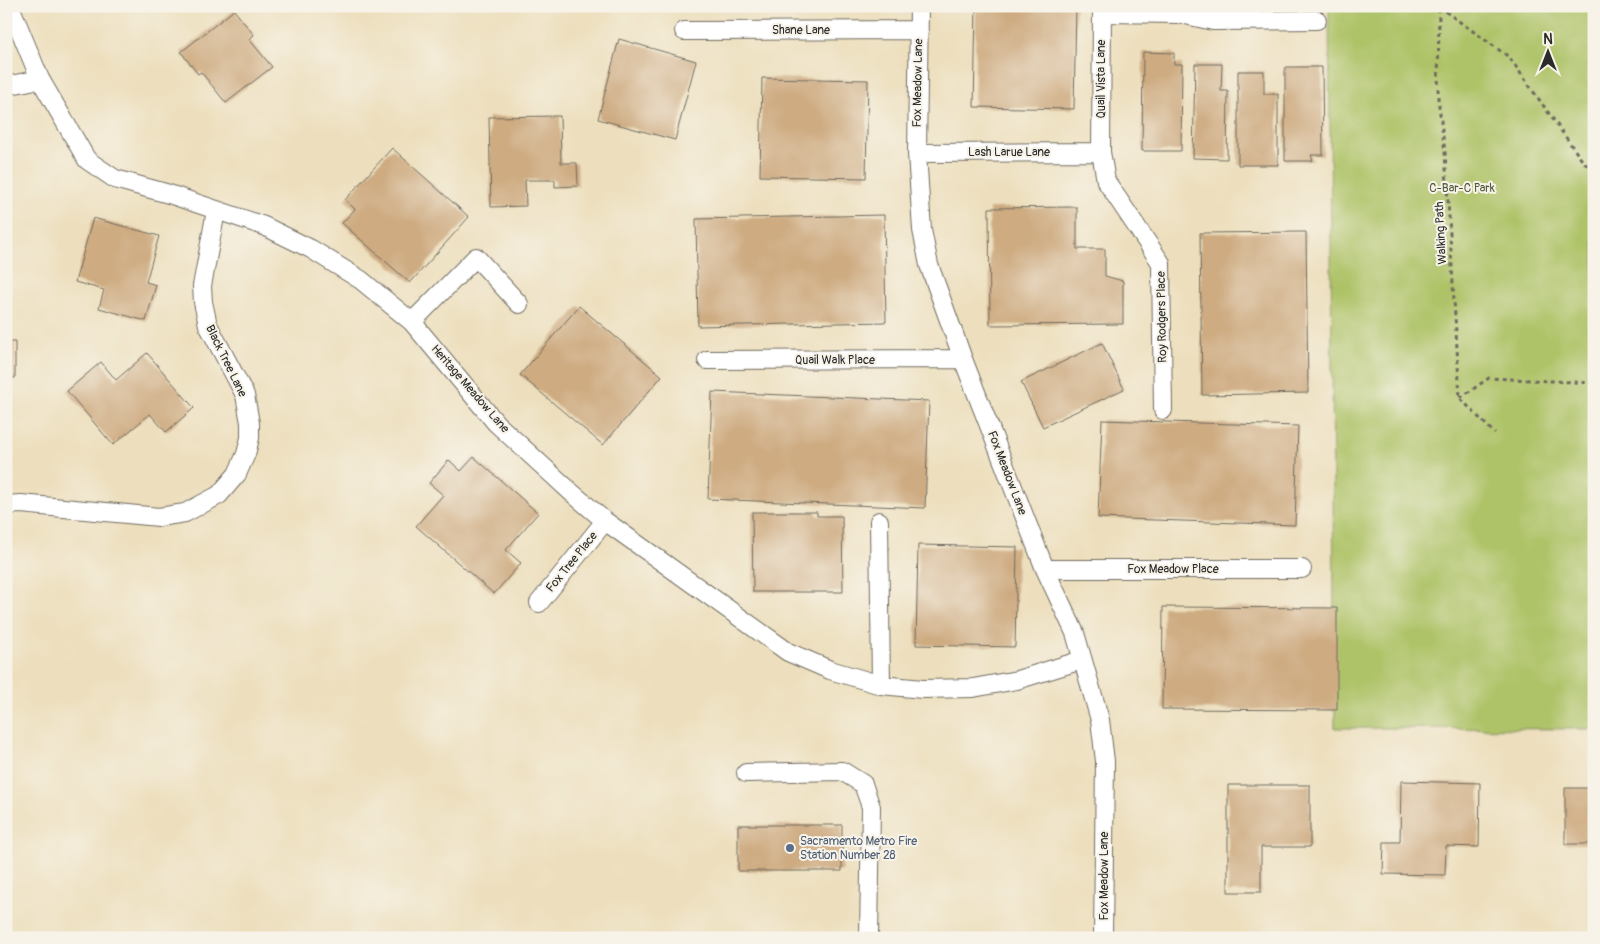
<svg xmlns="http://www.w3.org/2000/svg" width="1600" height="944" font-family="Pangolin,sans-serif">
  <rect width="100%" height="100%" fill="#f7f3e8"/>
  <filter id="ink" filterUnits="userSpaceOnUse"><feTurbulence type="fractalNoise" baseFrequency=".02" numOctaves="2"/><feDisplacementMap in="SourceGraphic" scale="10" xChannelSelector="R" yChannelSelector="G"/><feConvolveMatrix kernelMatrix="1 2 1 2 8 2 1 2 1" color-interpolation-filters="sRGB"/></filter>
  <filter id="wash" filterUnits="userSpaceOnUse"><feTurbulence type="fractalNoise" baseFrequency=".0096" numOctaves="4" result="noise"/><feDisplacementMap in="SourceGraphic" scale="20" xChannelSelector="R" yChannelSelector="G"/><feGaussianBlur stdDeviation="1.12" result="paint"/><feColorMatrix in="noise" values="0 0 0 0 0 0 0 0 0 0 0 0 0 0 0 0 0 1.4 0 .05"/><feComposite in="paint" operator="in"/></filter>
  <g filter="url(#wash)">
    <rect width="100%" height="100%" fill="#eddfbd"/>
    <path fill="#aec367" stroke="#6c7749" d="M 1329,6 L 1594,6 L 1594,729 L 1335,728 Z"/>
    <g id="blocks">
      <path fill="#ceab81" d="M 976,6 L 1076,6 L 1074,109 L 974,107 Z
        M 234,10 L 254,35 L 249,39 L 272,67 L 226,103 L 201,72 L 198,74 L 181,52 Z
        M 619,39 L 696,61 L 675,140 L 598,119 Z
        M 1143,52 L 1174,53 L 1174,64 L 1182,64 L 1181,151 L 1142,151 Z
        M 1195,64 L 1222,64 L 1221,91 L 1228,91 L 1227,159 L 1193,158 Z
        M 1285,67 L 1322,67 L 1323,155 L 1311,155 L 1313,161 L 1285,161 Z
        M 1238,71 L 1264,71 L 1264,94 L 1278,94 L 1278,165 L 1238,165 Z
        M 762,78 L 868,80 L 866,178 L 760,176 Z
        M 560,116 L 561,163 L 577,163 L 578,186 L 555,187 L 555,180 L 525,180 L 526,206 L 491,207 L 489,117 Z
        M 392,148 L 469,217 L 410,283 L 342,223 L 355,209 L 345,200 Z
        M 1077,207 L 1077,249 L 1105,249 L 1105,276 L 1123,281 L 1123,324 L 990,325 L 989,208 Z
        M 884,215 L 886,322 L 698,326 L 696,219 Z
        M 93,218 L 159,236 L 146,282 L 156,285 L 146,321 L 99,308 L 104,290 L 75,282 Z
        M 1306,232 L 1308,393 L 1202,395 L 1200,233 Z
        M 579,306 L 662,376 L 603,445 L 520,375 Z
        M 6,342 L 15,342 L 15,378 L 6,378 Z
        M 1102,343 L 1124,389 L 1043,427 L 1021,382 Z
        M 147,353 L 194,408 L 166,432 L 150,414 L 113,445 L 67,391 L 101,362 L 116,380 Z
        M 712,392 L 929,401 L 925,508 L 708,499 Z
        M 1102,420 L 1298,426 L 1295,525 L 1098,518 Z
        M 474,457 L 538,513 L 506,550 L 521,563 L 494,594 L 416,526 L 443,495 L 429,483 L 449,460 L 461,471 Z
        M 752,512 L 817,512 L 817,516 L 842,516 L 843,592 L 753,592 Z
        M 918,545 L 1017,547 L 1015,647 L 916,645 Z
        M 1163,607 L 1337,608 L 1337,710 L 1162,709 Z
        M 1401,781 L 1480,783 L 1479,847 L 1446,846 L 1445,875 L 1383,874 L 1384,842 L 1400,842 Z
        M 1228,785 L 1310,785 L 1310,847 L 1261,847 L 1261,892 L 1228,892 Z
        M 1565,788 L 1594,788 L 1594,844 L 1565,844 Z
        M 738,825 L 842,825 L 842,871 L 738,871 Z"/>
    </g>
  </g>
  <g filter="url(#ink)">
    <use href="#blocks" fill-opacity="0" stroke="#6f6a5e" stroke-width="1"/>
    <g fill="none" stroke-linecap="round" stroke-linejoin="round">
      <defs>
        <path id="lane" d="M 10,6 L 40,79 L 87,160 L 115,179 L 169,194 L 264,226 L 311,249 L 361,280 L 412,322 L 496,423 L 571,492 L 605,521 L 788,652 L 830,670 L 881,685 L 923,689 L 973,688 L 1017,680 L 1082,660
          M 919,6 L 917,153 L 922,230 L 929,265 L 963,359 L 1045,569 L 1075,633 L 1100,720 L 1105,761 L 1103,938
          M 1102,6 L 1101,152 L 1106,181 L 1161,263 L 1163,410
          M 1102,13 L 1181,14 L 1213,21 L 1317,20
          M 684,31 L 919,30
          M 6,86 L 40,79
          M 917,153 L 1101,152
          M 412,322 L 476,257 L 519,304
          M 707,360 L 963,359
          M 6,505 L 21,504 L 159,517 L 185,513 L 219,495 L 237,474 L 246,454 L 250,438 L 250,423 L 245,395 L 208,325 L 203,302 L 202,286 L 216,211
          M 879,521 L 881,685
          M 1045,569 L 1302,569
          M 539,603 L 605,521
          M 746,773 L 842,771 L 863,784 L 871,807 L 869,938"/>
      </defs>
      <use href="#lane" stroke="#6f6a5e" stroke-width="20"/>
      <path stroke="#6f6a5e" stroke-width="3" stroke-dasharray="4 4" stroke-linecap="butt" d="M 1439,7 L 1509,57 L 1584,163 L 1594,170
        M 1439,8 L 1438,98 L 1445,152 L 1460,398 L 1495,434
        M 1460,398 L 1489,378 L 1594,383"/>
      <use href="#lane" stroke="#fff" stroke-width="18"/>
    </g>
  </g>
  <circle fill="#5c6f8a" stroke="#f7f3e8" stroke-width="2" cx="790" cy="848" r="5"/>
  <g text-anchor="middle" dominant-baseline="central" stroke-width="4" stroke-linejoin="round" paint-order="stroke">
    <g font-size="12" fill="#2b2b2b" stroke="#f7f3e8">
      <text x="801" y="30">Shane Lane</text>
      <text transform="translate(1101 79) rotate(-90)">Quail Vista Lane</text>
      <text transform="translate(918 83) rotate(-89)">Fox Meadow Lane</text>
      <text x="1009" y="152">Lash Larue Lane</text>
      <text transform="translate(1441 233) rotate(-93)">Walking Path</text>
      <text transform="translate(1162 317) rotate(-91)">Roy Rodgers Place</text>
      <text x="835" y="360">Quail Walk Place</text>
      <text transform="translate(226 361) rotate(64)">Black Tree Lane</text>
      <text transform="translate(470 389) rotate(49)">Heritage Meadow Lane</text>
      <text transform="translate(1007 473) rotate(69)">Fox Meadow Lane</text>
      <text transform="translate(572 562) rotate(-51)">Fox Tree Place</text>
      <text x="1173" y="569">Fox Meadow Place</text>
      <text transform="translate(1104 876) rotate(-90)">Fox Meadow Lane</text>
    </g>
    <g font-size="12" fill="#52593d" stroke="#f7f3e8">
      <text x="1462" y="188">C-Bar-C Park</text>
    </g>
    <g font-size="12" fill="#4e5e75" stroke="#f7f3e8" text-anchor="start">
      <text x="800" y="841">Sacramento Metro Fire<tspan x="800" dy="14">Station Number 28</tspan></text>
    </g>
  </g>
  <rect width="1600" height="944" fill="none" stroke="#f7f3e8" stroke-width="25"/>
  <g transform="translate(1548 52)" stroke="#f7f3e8" stroke-width="4" paint-order="stroke">
  <path d="M0-4L9 19L0 12L-9 19Z" fill="#2b2b2b"/>
  <text y="-8" font-size="14" font-weight="bold" text-anchor="middle" fill="#2b2b2b">N</text>
  </g>
</svg>
